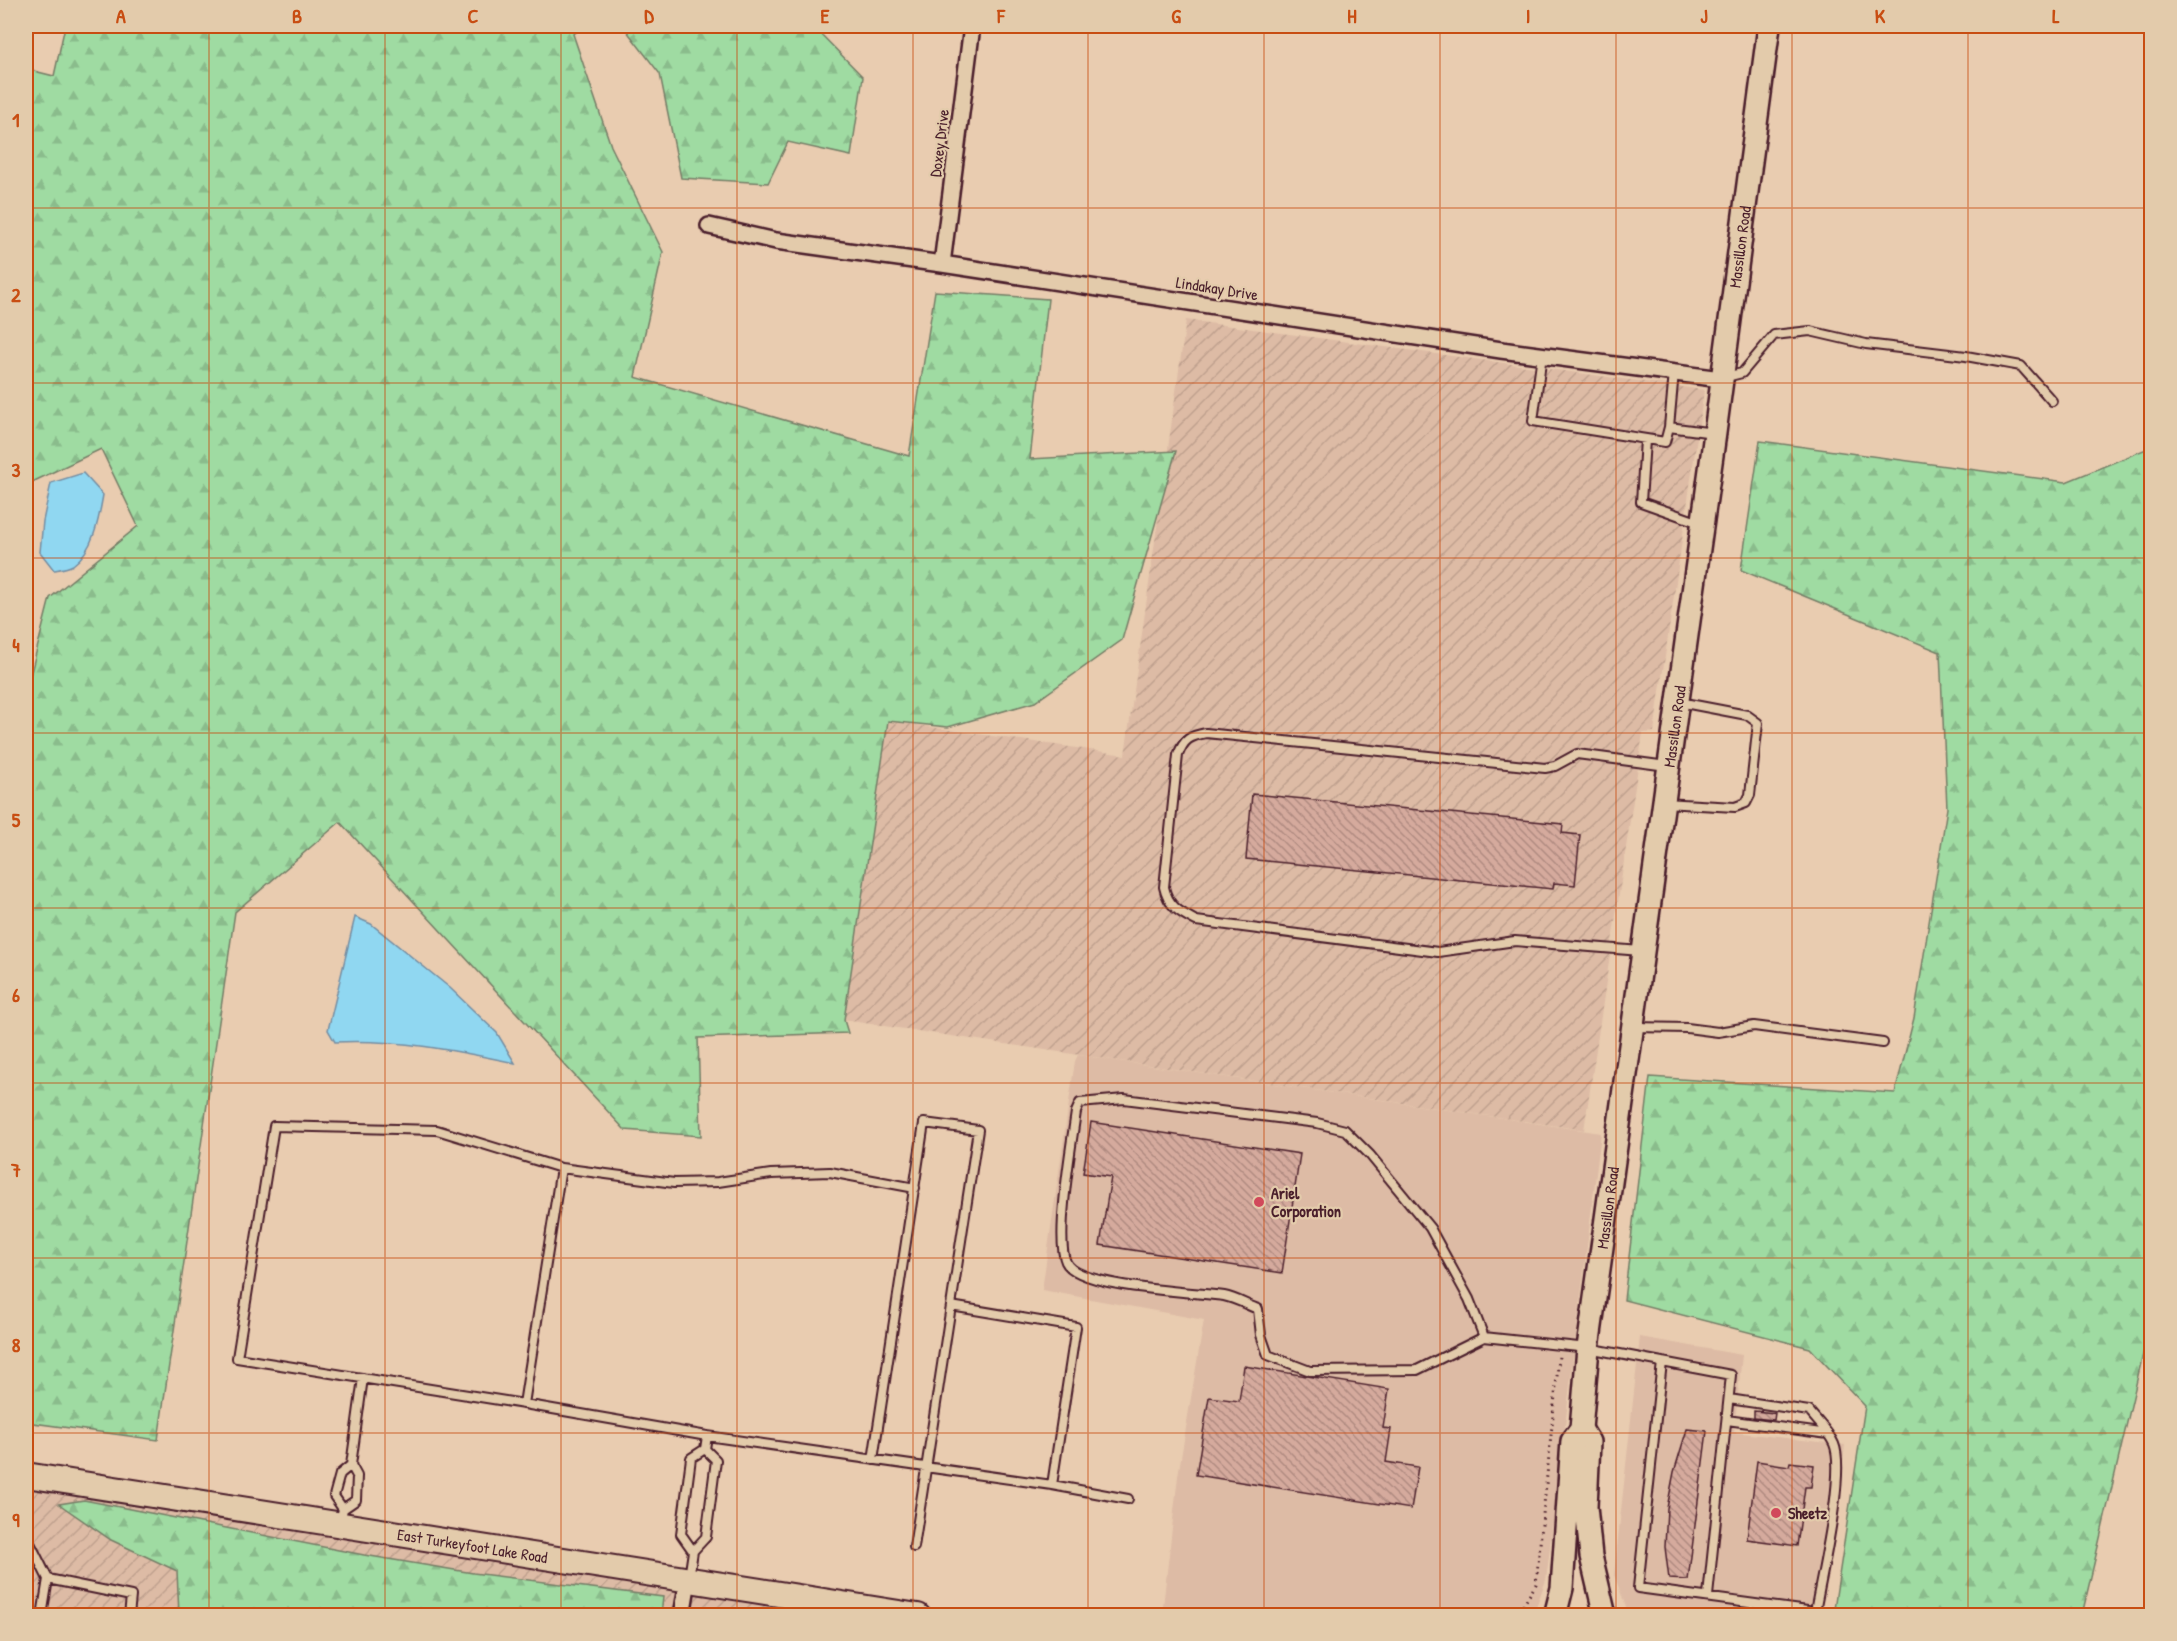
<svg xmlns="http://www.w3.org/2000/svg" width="2177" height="1641" font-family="'Patrick Hand',sans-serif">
  <defs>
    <pattern id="industrial-furrows" width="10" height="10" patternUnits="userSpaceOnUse" patternTransform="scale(1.5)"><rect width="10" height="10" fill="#ddbba5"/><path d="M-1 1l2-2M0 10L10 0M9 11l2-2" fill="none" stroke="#bfa08e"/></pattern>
    <pattern id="forest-firs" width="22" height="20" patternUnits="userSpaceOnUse" patternTransform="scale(1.5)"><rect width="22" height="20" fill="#9fdba2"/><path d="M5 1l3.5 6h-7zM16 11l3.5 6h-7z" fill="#8abc8c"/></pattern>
    <pattern id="building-back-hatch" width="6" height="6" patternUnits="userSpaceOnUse" patternTransform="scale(1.5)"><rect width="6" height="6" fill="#d5aa9d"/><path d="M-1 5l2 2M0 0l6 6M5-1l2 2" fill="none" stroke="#af8a80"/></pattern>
  </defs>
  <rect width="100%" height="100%" fill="#e9ccb0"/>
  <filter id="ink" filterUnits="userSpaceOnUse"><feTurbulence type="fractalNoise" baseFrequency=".0167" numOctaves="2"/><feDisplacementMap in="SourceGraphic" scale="12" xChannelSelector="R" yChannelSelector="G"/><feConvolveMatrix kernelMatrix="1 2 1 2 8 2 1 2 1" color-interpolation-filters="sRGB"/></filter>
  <g filter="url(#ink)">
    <path fill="#ddbba5" d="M 1078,1055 L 1601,1133 L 1546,1580 L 1533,1615 L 1162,1615 L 1178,1476 L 1204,1320 L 1042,1290 L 1075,1061 Z
      M 1640,1337 L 1742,1355 L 1734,1432 L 1845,1445 L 1830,1569 L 1821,1615 L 1629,1615 L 1614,1575 Z"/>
    <path fill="url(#industrial-furrows)" d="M 1186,320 L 1704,390 L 1654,732 L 1643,733 L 1584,1130 L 844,1020 L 888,721 L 1125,755 Z
      M 26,1475 L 918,1615 L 26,1615 Z"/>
    <path fill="url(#forest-firs)" stroke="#747d66" stroke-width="1.5" d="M 65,26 L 586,26 L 573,34 L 611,146 L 663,252 L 635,377 L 909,456 L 935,291 L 1048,299 L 1030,459 L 1176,451 L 1122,640 L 1035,702 L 948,727 L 888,721 L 844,1020 L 848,1033 L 698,1038 L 701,1136 L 625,1130 L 340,822 L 235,912 L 158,1440 L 26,1422 L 26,692 L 50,598 L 138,526 L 101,449 L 26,485 L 26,69 L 54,76 Z
      M 623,26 L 813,26 L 863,77 L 851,156 L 788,142 L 768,183 L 681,178 L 660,74 Z
      M 1760,441 L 2066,482 L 2151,447 L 2151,1320 L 2082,1615 L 1833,1615 L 1865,1406 L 1810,1348 L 1624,1300 L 1650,1077 L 1895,1093 L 1914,1018 L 1947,808 L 1940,652 L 1741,570 Z
      M 84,1500 L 364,1555 L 473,1573 L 663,1597 L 661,1615 L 179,1615 L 177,1571 L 111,1540 L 59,1504 Z"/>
    <path fill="#90d7f1" stroke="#748da2" stroke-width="1.5" d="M 83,473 L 103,495 C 99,518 94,550 73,565 C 68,568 60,569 54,570 L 40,552 L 43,521 L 51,483 Z
      M 355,917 L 371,924 L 450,988 L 497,1033 L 515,1063 C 453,1050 397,1039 335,1042 L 328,1030 Z"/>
    <path fill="url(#building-back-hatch)" stroke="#4a1f2b" stroke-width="1.5" d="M 1252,794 L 1563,824 L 1562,833 L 1580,835 L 1575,885 L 1554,883 L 1553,889 L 1246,859 Z
      M 1091,1122 L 1300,1154 L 1282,1273 L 1100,1245 L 1111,1177 L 1083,1173 Z
      M 1244,1366 L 1389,1389 L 1383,1428 L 1391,1429 L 1386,1462 L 1418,1467 L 1411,1509 L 1196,1475 L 1209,1397 L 1239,1401 Z
      M 1754,1411 L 1775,1413 L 1774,1420 L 1754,1418 Z
      M 1687,1429 L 1707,1431 L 1688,1580 L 1669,1579 L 1665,1547 L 1667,1508 L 1674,1472 Z
      M 1757,1461 L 1789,1466 L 1790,1462 L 1814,1465 L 1811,1487 L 1805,1487 L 1797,1546 L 1747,1539 Z"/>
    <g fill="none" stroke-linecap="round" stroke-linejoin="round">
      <defs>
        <path id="lane" d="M 1542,355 L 1533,421 L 1665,442 L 1669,427
          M 1674,372 L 1669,427 L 1714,433
          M 1726,377 L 1742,373 L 1774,335 L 1810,331 L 1866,344 L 1966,356 L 2021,366 L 2052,401
          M 1645,440 L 1641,502 L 1700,523
          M 1664,803 L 1735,807 L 1746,803 L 1750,795 L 1758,723 L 1747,715 L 1679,702
          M 1641,951 L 1515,941 L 1438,952 L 1196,921 C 1179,912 1168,906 1164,887 L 1178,755 C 1184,739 1190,736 1206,733 L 1545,768 L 1555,766 L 1577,754 L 1667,766
          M 1634,1027 L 1687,1028 L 1718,1032 L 1754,1026 L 1883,1043
          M 561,1168 L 674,1183 L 718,1182 L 771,1174 L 830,1172 L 915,1188
          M 951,1306 L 1076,1327 L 1052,1485
          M 1484,1337 L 1417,1370 L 1310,1371 L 1268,1355 L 1261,1335 L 1258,1309 C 1247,1305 1235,1298 1224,1296 C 1194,1292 1077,1288 1066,1262 C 1055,1239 1072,1141 1076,1112 L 1080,1103 L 1124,1099 L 1317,1123 L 1345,1130 L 1370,1155 L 1430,1228 L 1469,1299 L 1484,1337 L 1588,1348 L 1662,1362 L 1638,1588 L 1815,1612 L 1823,1616
          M 1662,1362 L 1731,1375 L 1708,1596
          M 1729,1399 L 1809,1411 C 1817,1421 1829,1432 1834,1444 C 1846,1472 1821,1578 1815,1612
          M 524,1404 L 561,1168 L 437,1130 L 274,1126 L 237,1358 L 524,1404 L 707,1436 L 705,1449
          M 1727,1420 L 1828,1434
          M 707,1436 L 1052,1485 L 1128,1499
          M 873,1460 L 924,1123 L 978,1130 L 914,1547
          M 343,1509 L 334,1496 L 340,1474 L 351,1465
          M 340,1522 L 343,1509 L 356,1500 L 357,1476 L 351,1465 L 363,1378
          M 26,1535 L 48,1579 L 131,1596 L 129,1616
          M 693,1551 L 681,1534 L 691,1458 L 705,1449
          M 689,1578 L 693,1551 L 706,1537 L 716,1460 L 705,1449
          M 42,1616 L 48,1579"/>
        <path id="street" d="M 709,226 L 776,241 L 942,264 L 1501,350 L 1721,379
          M 942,264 L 972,26
          M 682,1616 L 688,1580"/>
        <g id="secondary">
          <path d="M 1581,1429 L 1589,1442 L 1586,1507 L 1591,1556 L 1605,1616"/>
          <path id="s1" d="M 1555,1616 L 1562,1588 L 1572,1441 L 1581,1429 L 1588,1348 L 1713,448 L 1769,26"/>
        </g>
        <g id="primary">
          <path id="s2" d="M 26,1475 L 918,1616"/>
        </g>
      </defs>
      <use href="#lane" stroke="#4a1f2b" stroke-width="12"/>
      <use href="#street" stroke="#4a1f2b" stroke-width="20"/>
      <use href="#secondary" stroke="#4a1f2b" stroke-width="26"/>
      <use href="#primary" stroke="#4a1f2b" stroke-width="28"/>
      <path stroke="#4a1f2b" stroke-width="3" stroke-dasharray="1.5 4.5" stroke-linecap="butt" d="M 1517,1616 L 1536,1584 L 1559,1356"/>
      <use href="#lane" stroke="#e3cbab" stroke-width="8"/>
      <use href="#street" stroke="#e3cbab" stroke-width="15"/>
      <use href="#secondary" stroke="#e3cbab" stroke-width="21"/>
      <use href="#primary" stroke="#e3cbab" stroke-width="24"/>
    </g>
  </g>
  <path fill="none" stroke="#c84d12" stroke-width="1.5" stroke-opacity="0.55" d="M 209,26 L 209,1616M 385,26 L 385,1616M 561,26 L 561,1616M 737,26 L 737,1616M 913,26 L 913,1616M 1088,26 L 1088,1616M 1264,26 L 1264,1616M 1440,26 L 1440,1616M 1616,26 L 1616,1616M 1792,26 L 1792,1616M 1968,26 L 1968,1616M 26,208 L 2152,208M 26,383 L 2152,383M 26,558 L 2152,558M 26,733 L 2152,733M 26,908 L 2152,908M 26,1083 L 2152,1083M 26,1258 L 2152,1258M 26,1433 L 2152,1433"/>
  <g fill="#d1495b" stroke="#e3cbab" stroke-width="2">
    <circle cx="1259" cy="1202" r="6"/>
    <circle cx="1776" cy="1513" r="6"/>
  </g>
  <g text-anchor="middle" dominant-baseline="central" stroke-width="4.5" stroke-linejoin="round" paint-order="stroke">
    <g font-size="16" fill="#4a1f2b" stroke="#e3cbab">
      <text transform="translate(939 143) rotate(-83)">Doxey Drive</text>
      <text stroke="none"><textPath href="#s1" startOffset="1384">Massillon Road</textPath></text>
      <text transform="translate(1217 288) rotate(9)">Lindakay Drive</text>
      <text stroke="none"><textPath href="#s1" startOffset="900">Massillon Road</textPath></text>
      <text stroke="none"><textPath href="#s1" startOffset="414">Massillon Road</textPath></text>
      <text stroke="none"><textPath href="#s2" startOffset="452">East Turkeyfoot Lake Road</textPath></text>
    </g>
    <g font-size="16" font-weight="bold" fill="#4a1f2b" stroke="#e3cbab" text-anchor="start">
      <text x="1271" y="1193">Ariel<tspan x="1271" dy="18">Corporation</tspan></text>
      <text x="1788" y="1513">Sheetz</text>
    </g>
  </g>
  <rect width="2177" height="1641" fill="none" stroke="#e3cbab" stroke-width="66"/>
  <rect x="33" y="33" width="2111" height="1575" fill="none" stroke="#c84d12" stroke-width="2"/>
  <g font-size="20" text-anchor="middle" font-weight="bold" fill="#c84d12">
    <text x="121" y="23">A</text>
    <text x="297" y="23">B</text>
    <text x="473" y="23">C</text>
    <text x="649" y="23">D</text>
    <text x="825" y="23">E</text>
    <text x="1001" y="23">F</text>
    <text x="1176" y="23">G</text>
    <text x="1352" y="23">H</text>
    <text x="1528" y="23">I</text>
    <text x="1704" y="23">J</text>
    <text x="1880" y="23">K</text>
    <text x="2056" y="23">L</text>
    <text x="16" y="127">1</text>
    <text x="16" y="302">2</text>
    <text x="16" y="477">3</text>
    <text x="16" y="652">4</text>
    <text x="16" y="827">5</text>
    <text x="16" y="1002">6</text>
    <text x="16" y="1177">7</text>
    <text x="16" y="1352">8</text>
    <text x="16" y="1527">9</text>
  </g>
</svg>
